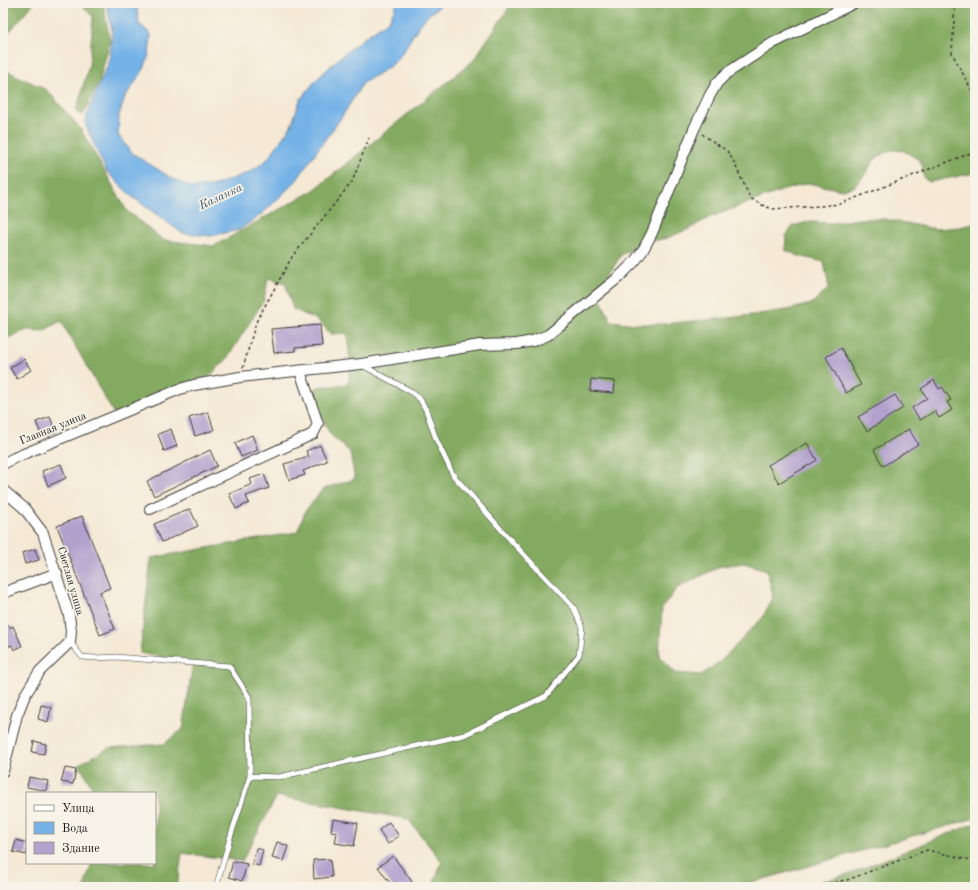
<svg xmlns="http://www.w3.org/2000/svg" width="978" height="890" font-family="'Old Standard TT',serif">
  <rect width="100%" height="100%" fill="#f7f3e8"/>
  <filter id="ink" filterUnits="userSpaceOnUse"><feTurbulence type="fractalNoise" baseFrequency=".025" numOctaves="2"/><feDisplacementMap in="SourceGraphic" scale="8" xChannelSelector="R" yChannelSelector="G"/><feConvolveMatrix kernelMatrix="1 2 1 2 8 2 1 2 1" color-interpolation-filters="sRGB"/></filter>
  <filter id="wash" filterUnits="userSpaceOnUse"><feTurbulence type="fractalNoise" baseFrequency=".012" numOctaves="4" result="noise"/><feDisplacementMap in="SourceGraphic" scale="16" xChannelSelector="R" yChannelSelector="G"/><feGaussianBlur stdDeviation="0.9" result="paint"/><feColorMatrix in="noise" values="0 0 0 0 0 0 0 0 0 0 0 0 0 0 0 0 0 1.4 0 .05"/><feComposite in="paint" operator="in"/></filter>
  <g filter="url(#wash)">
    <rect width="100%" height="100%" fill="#f5e9d5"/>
    <path fill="#83aa60" stroke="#50633e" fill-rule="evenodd" d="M 3,3 L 34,3 L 3,39 Z
      M 80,3 L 103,3 L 110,41 L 99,82 L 83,115 L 76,112 L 89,65 L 93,17 Z
      M 512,3 L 975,3 L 975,173 L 929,182 L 924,178 L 922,164 L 918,159 L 904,151 L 891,150 L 879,156 L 874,160 L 863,177 L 854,187 L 842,190 L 808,183 L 781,191 L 710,217 L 689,229 L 667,238 L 643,243 L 621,255 L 608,276 L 600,298 L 611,321 L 636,324 L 662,324 L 737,317 L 787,310 L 811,304 L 829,288 L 824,262 L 799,256 L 785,250 L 786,236 L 793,226 L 808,222 L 832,223 L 858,219 L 884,219 L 936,229 L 960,227 L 975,223 L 975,818 L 736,887 L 432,887 L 442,862 L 408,819 L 277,796 L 242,861 L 182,853 L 177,887 L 84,887 L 92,863 L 155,863 L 155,793 L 95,793 L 79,764 L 109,748 L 164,744 L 183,729 L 193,663 L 140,653 L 151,558 L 297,532 L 306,510 L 323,489 L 355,479 L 350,452 L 330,434 L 311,394 L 317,387 L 349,384 L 350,360 L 347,333 L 331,334 L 317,320 L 293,309 L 285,283 L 268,278 L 264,300 L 226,360 L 208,378 L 114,414 L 61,321 L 43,331 L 27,330 L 3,340 L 3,69 L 47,90 L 80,128 L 127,211 L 163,240 L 214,246 L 314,190 L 473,61 ZM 744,563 L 767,570 L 773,595 L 763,617 L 722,660 L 701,675 L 676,673 L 659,656 L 662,608 L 677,588 L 721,566 Z
      M 975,823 L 975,887 L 805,887 L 854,872 Z"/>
    <path fill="#75b2e7" stroke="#486782" d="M 106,3 L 138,3 L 137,8 L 139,24 L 151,34 L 149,55 L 144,69 L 125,97 L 119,115 L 118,135 L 132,153 L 173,179 L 193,188 L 215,185 L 250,172 L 267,160 L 291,126 L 300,100 L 316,80 L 338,59 L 365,37 L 389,20 L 397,4 L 399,3 L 474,3 L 471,5 L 444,3 L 427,16 L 418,27 L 404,50 L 392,65 L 363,83 L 341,118 L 316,152 L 296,181 L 262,214 L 239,230 L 210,236 L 182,233 L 130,195 L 107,172 L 95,147 L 85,123 L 90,106 L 110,60 L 112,30 Z"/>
    <g id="blocks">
      <path fill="#b3a1cd" d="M 320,325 L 322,346 L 295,348 L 295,351 L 274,353 L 271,329 Z
        M 841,348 L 861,385 L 846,393 L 826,357 Z
        M 24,359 L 31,370 L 17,379 L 10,368 Z
        M 591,379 L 615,381 L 614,393 L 590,391 Z
        M 934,380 L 939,389 L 942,387 L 951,400 L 947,402 L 952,410 L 939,418 L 935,411 L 920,420 L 912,408 L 927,398 L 921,389 Z
        M 895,395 L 903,408 L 867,431 L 858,417 Z
        M 208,412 L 214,430 L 195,436 L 189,418 Z
        M 50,417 L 56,432 L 42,437 L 36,422 Z
        M 171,429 L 177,446 L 164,451 L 158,434 Z
        M 909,429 L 918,444 L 883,466 L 874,450 Z
        M 252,435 L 258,450 L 241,457 L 235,443 Z
        M 807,443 L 817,460 L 779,483 L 768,465 Z
        M 320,445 L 327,461 L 303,471 L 305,475 L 289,480 L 284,464 L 309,457 L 306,451 Z
        M 210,450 L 217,466 L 154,496 L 147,481 Z
        M 61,464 L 66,478 L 48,486 L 42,471 Z
        M 264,474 L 269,488 L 246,496 L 249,503 L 236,509 L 229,494 L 252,484 L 250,479 Z
        M 190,509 L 198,526 L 162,542 L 154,524 Z
        M 82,516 L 110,588 L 100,592 L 115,629 L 100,635 L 57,526 Z
        M 35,549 L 39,560 L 25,564 L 22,553 Z
        M 9,625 L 10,628 L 13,626 L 22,646 L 14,650 L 12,645 L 7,647 L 3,638 L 3,627 Z
        M 41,705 L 51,707 L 48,722 L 38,719 Z
        M 34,741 L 46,744 L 44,754 L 32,752 Z
        M 65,768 L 76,770 L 73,784 L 61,782 Z
        M 29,777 L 48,781 L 46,791 L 27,787 Z
        M 333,819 L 358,823 L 354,846 L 335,843 L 337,833 L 331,832 Z
        M 389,822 L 399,836 L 388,844 L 379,830 Z
        M 16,840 L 27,843 L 27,855 L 13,852 Z
        M 277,842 L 288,846 L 283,861 L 272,858 Z
        M 256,848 L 263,850 L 259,866 L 252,864 Z
        M 393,856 L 416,887 L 393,887 L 378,867 Z
        M 330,859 L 332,877 L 314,879 L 313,860 Z
        M 233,861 L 247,864 L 242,881 L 229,877 Z"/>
    </g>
  </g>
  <g filter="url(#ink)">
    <use href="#blocks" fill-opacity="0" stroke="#3d3b38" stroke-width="1"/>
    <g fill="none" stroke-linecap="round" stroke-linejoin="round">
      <defs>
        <path id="service" d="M 70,642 L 82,657 L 95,658 L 116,657 L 229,666 L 249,697 L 250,776 L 279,777 L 464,735 L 546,696 L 579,655 L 582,628 L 574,608 L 515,545 L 453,475 L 436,439 L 426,410 L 420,399 L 410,391 L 362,365
          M 216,887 L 230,838 L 250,776"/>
        <path id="minor" d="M 3,464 L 14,458 L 180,389 L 194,385 L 240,377 L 361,364 L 480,345 L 517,344 L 533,341 L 548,335 L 619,277 L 635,261 L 643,250 L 652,233 L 694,129 L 710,95 L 717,83 L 727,73 L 773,43 L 854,3
          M 3,490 L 24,508 L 43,533 L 69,615 L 71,631 L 70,642 L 40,671 L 25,695 L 17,715 L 3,771
          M 150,509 L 313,434 L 318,424 L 300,371
          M 3,593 L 57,573"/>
      </defs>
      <use href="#service" stroke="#3d3b38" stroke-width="6"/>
      <use href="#minor" stroke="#3d3b38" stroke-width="12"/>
      <path stroke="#3d3b38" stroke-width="1.5" stroke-dasharray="3 3" stroke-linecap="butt" d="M 955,3 L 952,53 L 975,97
        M 702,134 L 727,151 L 733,160 L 750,198 L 762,205 L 772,209 L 820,206 L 840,204 L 973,152 L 975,153
        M 243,368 L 256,322 L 292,257 L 352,182 L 369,138
        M 805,887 L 847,880 L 927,850 L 971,860 L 975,859"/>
      <use href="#service" stroke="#fff" stroke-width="5"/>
      <use href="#minor" stroke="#fff" stroke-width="10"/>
    </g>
  </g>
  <g text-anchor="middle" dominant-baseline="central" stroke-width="3.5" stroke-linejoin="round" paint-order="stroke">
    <g font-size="11" fill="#1c1c1c" stroke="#f7f3e8">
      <text transform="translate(53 429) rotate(-22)">Главная улица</text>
      <text transform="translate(70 581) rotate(74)">Светлая улица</text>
    </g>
    <g font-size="12" font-style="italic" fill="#40586d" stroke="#f7f3e8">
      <text transform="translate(221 197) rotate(-25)">Казанка</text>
    </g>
  </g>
  <rect width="978" height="890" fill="none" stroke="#f7f3e8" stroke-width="16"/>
  <rect x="26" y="792" width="130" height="72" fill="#f7f3e8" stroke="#9f9d96"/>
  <rect x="34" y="805" width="20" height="6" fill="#ffffff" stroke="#9f9d96"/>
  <text x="62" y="812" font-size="12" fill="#1c1c1c">Улица</text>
  <rect x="34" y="822" width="20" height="12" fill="#75b2e7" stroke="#9f9d96"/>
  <text x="62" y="832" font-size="12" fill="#1c1c1c">Вода</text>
  <rect x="34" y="842" width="20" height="12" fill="#b3a1cd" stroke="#9f9d96"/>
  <text x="62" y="852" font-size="12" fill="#1c1c1c">Здание</text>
</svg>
